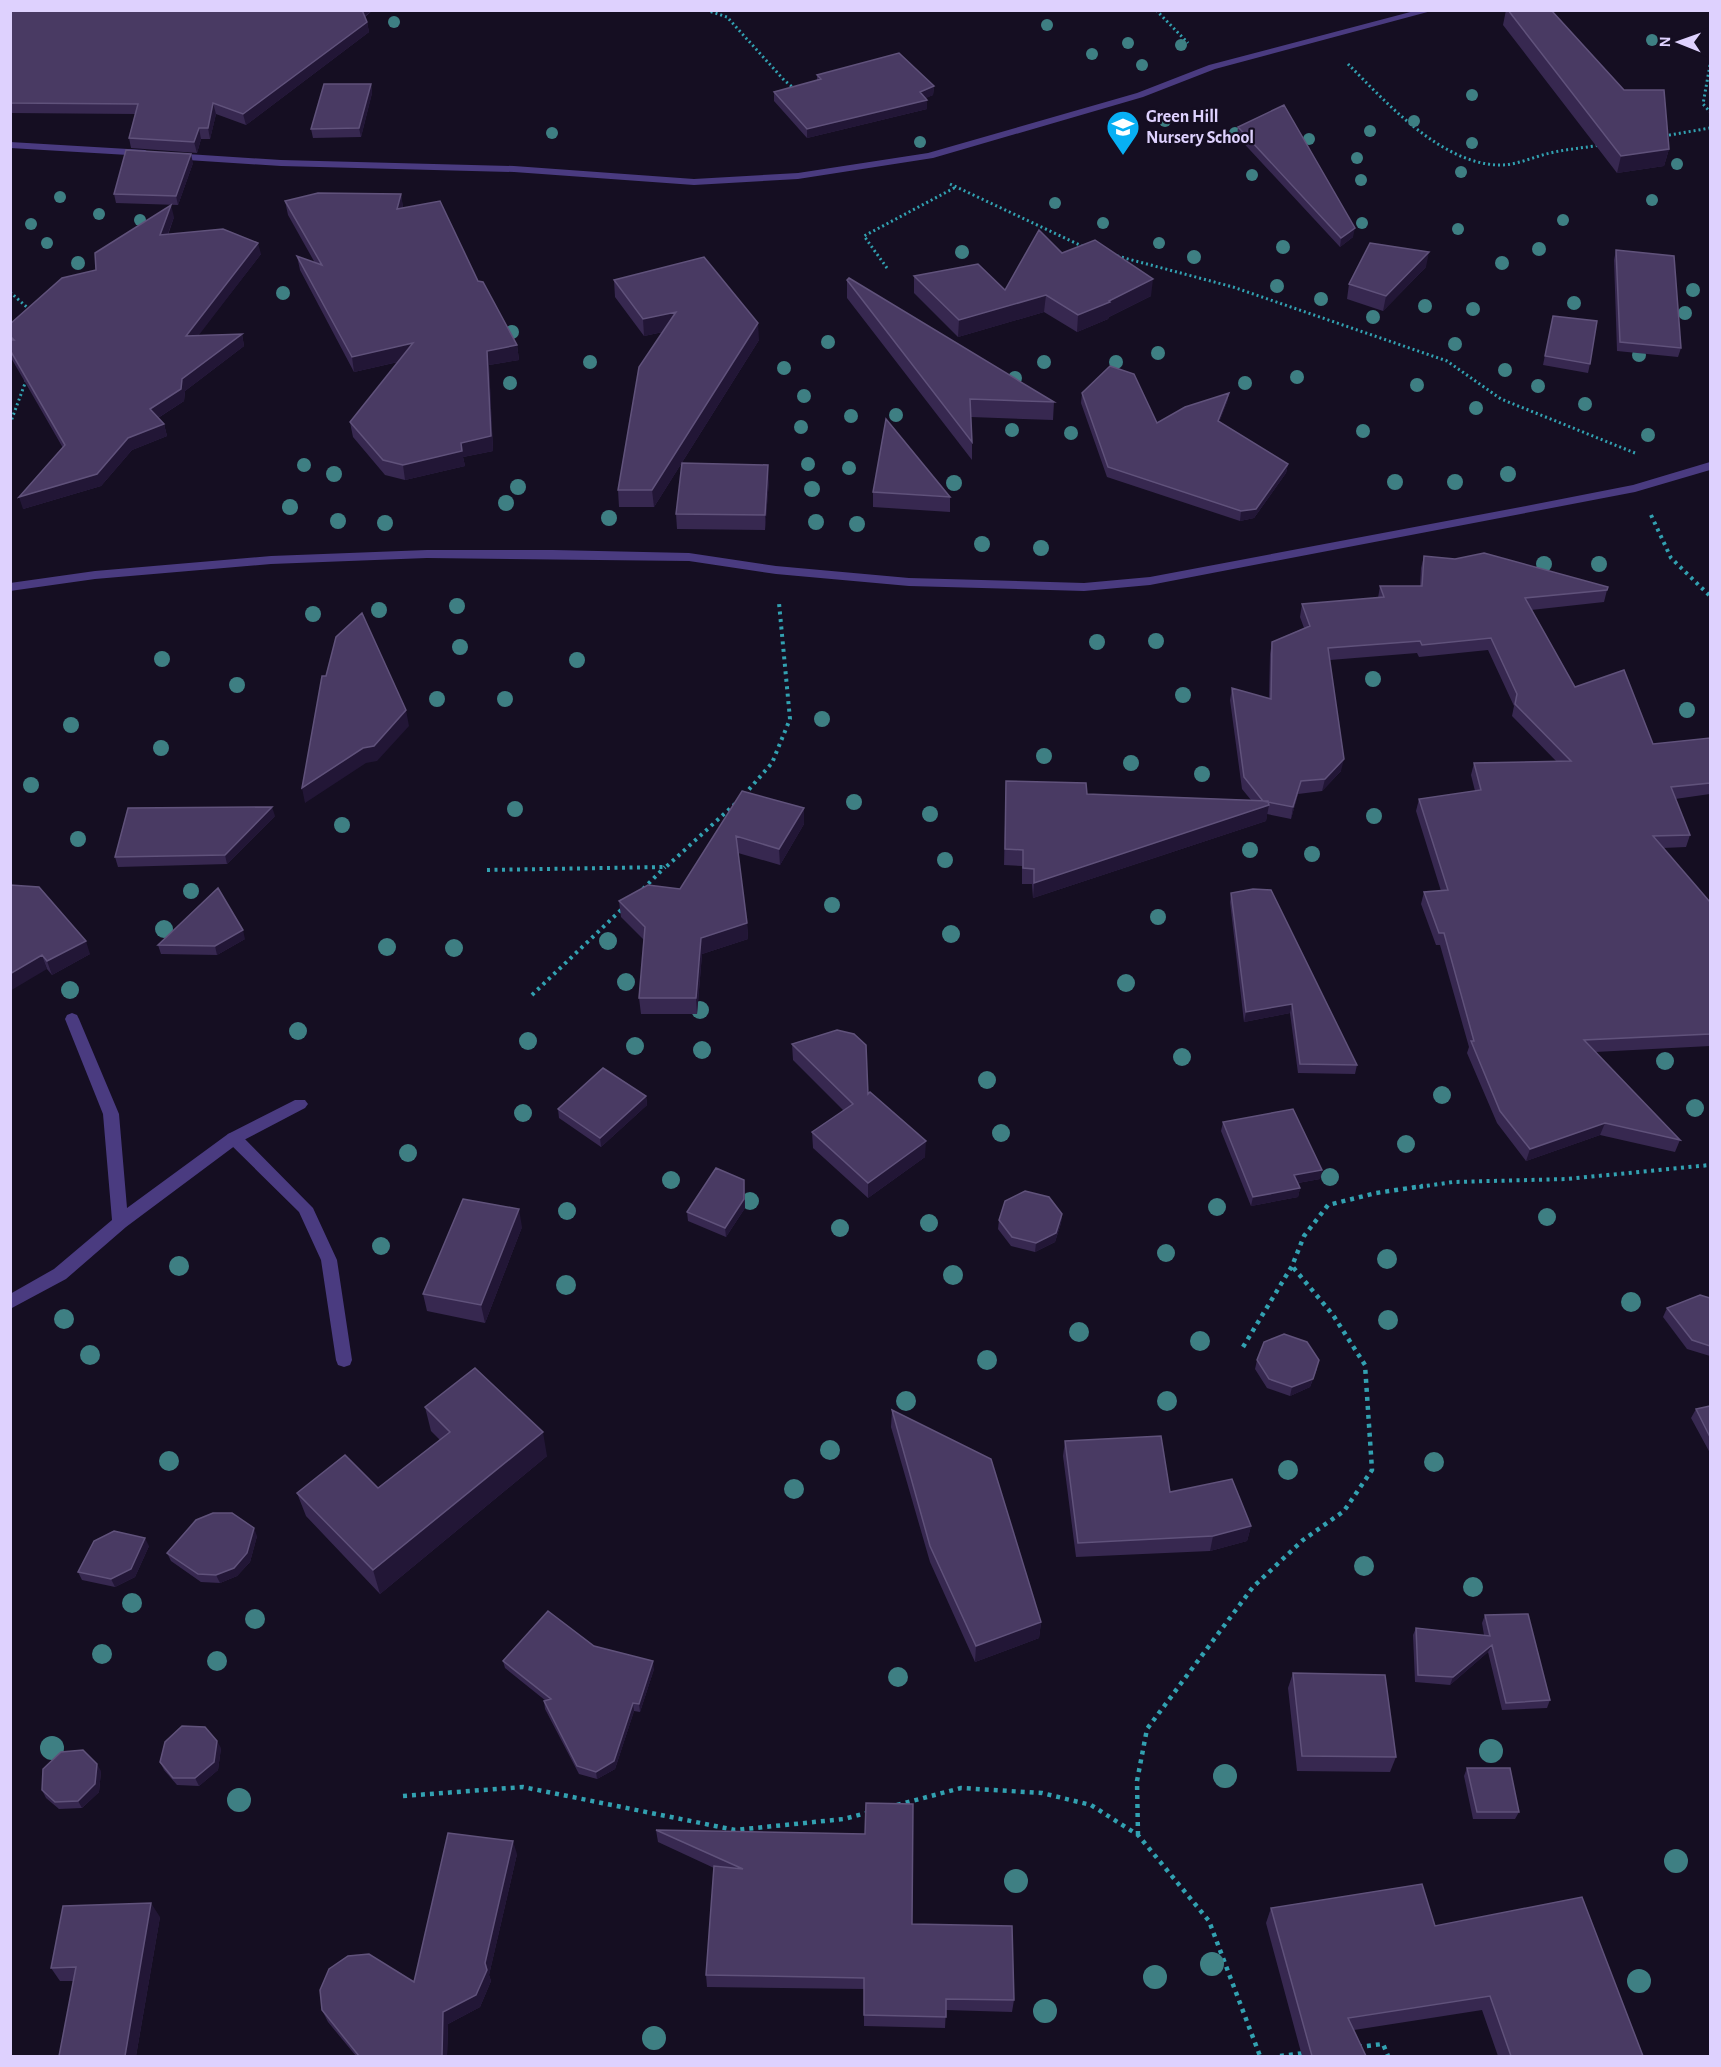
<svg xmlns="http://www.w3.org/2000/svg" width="1721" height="2067" font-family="'Alegreya Sans',sans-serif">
  <rect width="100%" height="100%" fill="#150e22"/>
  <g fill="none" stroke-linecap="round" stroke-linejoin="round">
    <path stroke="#32a1b1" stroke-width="3" stroke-dasharray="2 3" stroke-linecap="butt" d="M 706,10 L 727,17 L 784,80 L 796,90
      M 1156,10 L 1188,43
      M 1348,64 C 1386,102 1439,162 1497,165 C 1515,166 1533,157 1550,153 C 1567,149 1583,148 1600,145
      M 1710,65 L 1703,104 L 1710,112
      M 1664,136 L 1710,128
      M 950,184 L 1084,247
      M 1117,256 L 1233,287 L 1447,361 L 1501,399 L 1635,453
      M 887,268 L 864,236 L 956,187
      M 10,292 L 30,310
      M 10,424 L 27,378"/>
    <path stroke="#32a1b1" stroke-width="4" stroke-dasharray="3 4.5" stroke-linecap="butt" d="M 1651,515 L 1671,558 L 1710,596
      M 744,795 L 772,763 L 790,719 L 779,603
      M 487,870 L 666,867 L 735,804
      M 643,889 L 665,867
      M 532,995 L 622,909
      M 1412,1188 L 1453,1182 L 1567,1179 L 1710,1165"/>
    <path stroke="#32a1b1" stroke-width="4.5" stroke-dasharray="4 5" stroke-linecap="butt" d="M 1243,1347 L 1292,1266 L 1304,1236 L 1328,1205 L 1376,1193 L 1423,1186
      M 403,1796 L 523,1787 L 735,1830 L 844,1819 L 870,1812
      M 897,1805 L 961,1788 L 1042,1793 L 1091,1805 L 1138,1835 L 1209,1921 L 1260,2056
      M 1138,1835 L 1137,1781 L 1147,1729 L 1253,1587 L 1303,1540 L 1344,1511 L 1372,1470 L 1365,1365 L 1333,1315 L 1292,1266
      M 1358,2047 L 1383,2044 L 1388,2056
      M 1280,2056 L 1305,2053"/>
    <path fill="#4a3b80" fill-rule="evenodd" d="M 234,1132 L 240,1134 L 313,1208 L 337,1260 L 352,1360 L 350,1365 L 344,1367 L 338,1365 L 336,1360 L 321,1260 L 299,1212 L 228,1142 L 226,1138 L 228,1134 Z"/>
    <path fill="#4a3b80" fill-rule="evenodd" d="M 1418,10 L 1435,10 L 1215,69 L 1143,97 L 933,158 L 798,179 L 694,185 L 514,172 L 281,166 L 172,159 L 167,156 L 172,153 L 281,160 L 514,166 L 694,179 L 798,173 L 928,153 L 1137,93 L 1209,65 Z
      M 10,142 L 145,150 L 150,153 L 145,156 L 10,148 Z
      M 1710,462 L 1710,470 L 1635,492 L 1150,585 L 1084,591 L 909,586 L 776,574 L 689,561 L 427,558 L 271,564 L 95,579 L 10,591 L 10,583 L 95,571 L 271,556 L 427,550 L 553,550 L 689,553 L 776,566 L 909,578 L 1084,583 L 1150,577 L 1526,506 L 1633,485 Z
      M 72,1013 L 77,1015 L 79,1019 L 119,1114 L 127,1208 L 228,1134 L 295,1100 L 305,1100 L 308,1104 L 305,1108 L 240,1142 L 126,1227 L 66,1279 L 10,1309 L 10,1294 L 54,1269 L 112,1220 L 103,1114 L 65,1019 L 67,1015 Z"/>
  </g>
  <g fill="#3e7f83">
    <circle cx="394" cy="22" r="6"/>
    <circle cx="1047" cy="25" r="6"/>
    <circle cx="1652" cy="40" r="6"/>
    <circle cx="1128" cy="43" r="6"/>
    <circle cx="1181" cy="45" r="6"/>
    <circle cx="1092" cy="54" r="6"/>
    <circle cx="1142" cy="65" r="6"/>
    <circle cx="1472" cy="95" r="6"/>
    <circle cx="1165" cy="121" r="6"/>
    <circle cx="1414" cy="121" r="6"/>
    <circle cx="1370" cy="131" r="6"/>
    <circle cx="552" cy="133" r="6"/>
    <circle cx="1235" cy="133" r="6"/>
    <circle cx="1309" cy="139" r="6"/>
    <circle cx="920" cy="142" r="6"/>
    <circle cx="1472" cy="143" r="6"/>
    <circle cx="1357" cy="158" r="6"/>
    <circle cx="1677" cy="164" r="6"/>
    <circle cx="1461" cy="172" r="6"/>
    <circle cx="1252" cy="175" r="6"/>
    <circle cx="1361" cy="180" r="6"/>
    <circle cx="60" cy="197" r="6"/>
    <circle cx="1652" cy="200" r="6"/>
    <circle cx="1055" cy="203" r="6"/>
    <circle cx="99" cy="214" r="6"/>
    <circle cx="140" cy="220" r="6"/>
    <circle cx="1563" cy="220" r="6"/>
    <circle cx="1103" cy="223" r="6"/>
    <circle cx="1362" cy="223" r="6"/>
    <circle cx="31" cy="224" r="6"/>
    <circle cx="1458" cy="229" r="6"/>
    <circle cx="47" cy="243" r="6"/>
    <circle cx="1159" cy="243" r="6"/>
    <circle cx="1283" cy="247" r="7"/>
    <circle cx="1539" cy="249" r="7"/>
    <circle cx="962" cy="252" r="7"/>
    <circle cx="1194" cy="257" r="7"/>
    <circle cx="78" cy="263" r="7"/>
    <circle cx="1502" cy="263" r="7"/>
    <circle cx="1277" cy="286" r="7"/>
    <circle cx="1693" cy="290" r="7"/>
    <circle cx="283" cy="293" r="7"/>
    <circle cx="1321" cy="299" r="7"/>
    <circle cx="1574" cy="303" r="7"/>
    <circle cx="1425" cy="306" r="7"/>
    <circle cx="1473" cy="309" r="7"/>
    <circle cx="1685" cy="313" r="7"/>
    <circle cx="1373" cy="317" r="7"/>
    <circle cx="512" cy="332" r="7"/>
    <circle cx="828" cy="342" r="7"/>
    <circle cx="1455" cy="344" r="7"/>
    <circle cx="1158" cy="353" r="7"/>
    <circle cx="1639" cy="355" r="7"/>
    <circle cx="590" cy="362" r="7"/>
    <circle cx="1044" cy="362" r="7"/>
    <circle cx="1116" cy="362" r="7"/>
    <circle cx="784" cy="368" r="7"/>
    <circle cx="1505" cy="370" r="7"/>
    <circle cx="1297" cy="377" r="7"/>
    <circle cx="1015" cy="378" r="7"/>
    <circle cx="510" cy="383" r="7"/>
    <circle cx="1245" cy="383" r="7"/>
    <circle cx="1417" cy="385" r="7"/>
    <circle cx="1538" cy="386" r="7"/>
    <circle cx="804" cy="396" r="7"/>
    <circle cx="1585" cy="404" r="7"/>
    <circle cx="1476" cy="408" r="7"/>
    <circle cx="896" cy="415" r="7"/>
    <circle cx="851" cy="416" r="7"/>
    <circle cx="801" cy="427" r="7"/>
    <circle cx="1012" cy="430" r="7"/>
    <circle cx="1363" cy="431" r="7"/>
    <circle cx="1071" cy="433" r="7"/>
    <circle cx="1648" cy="435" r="7"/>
    <circle cx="808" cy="464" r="7"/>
    <circle cx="304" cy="465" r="7"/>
    <circle cx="849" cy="468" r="7"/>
    <circle cx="334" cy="474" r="8"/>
    <circle cx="1508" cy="474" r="8"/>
    <circle cx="1395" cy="482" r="8"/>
    <circle cx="1455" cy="482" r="8"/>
    <circle cx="954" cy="483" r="8"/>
    <circle cx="518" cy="487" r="8"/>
    <circle cx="812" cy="489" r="8"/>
    <circle cx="506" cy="503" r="8"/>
    <circle cx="290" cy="507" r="8"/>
    <circle cx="609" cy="518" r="8"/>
    <circle cx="338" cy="521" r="8"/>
    <circle cx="816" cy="522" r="8"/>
    <circle cx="385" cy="523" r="8"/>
    <circle cx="857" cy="524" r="8"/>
    <circle cx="982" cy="544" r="8"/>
    <circle cx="1041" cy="548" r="8"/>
    <circle cx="1544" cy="564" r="8"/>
    <circle cx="1599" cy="564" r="8"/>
    <circle cx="457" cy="606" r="8"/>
    <circle cx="379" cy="610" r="8"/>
    <circle cx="313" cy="614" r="8"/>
    <circle cx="1156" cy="641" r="8"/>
    <circle cx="1097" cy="642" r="8"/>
    <circle cx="460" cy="647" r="8"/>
    <circle cx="162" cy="659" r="8"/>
    <circle cx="577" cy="660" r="8"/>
    <circle cx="1373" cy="679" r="8"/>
    <circle cx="237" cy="685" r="8"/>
    <circle cx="1183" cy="695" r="8"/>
    <circle cx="437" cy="699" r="8"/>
    <circle cx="505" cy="699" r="8"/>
    <circle cx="1687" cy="710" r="8"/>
    <circle cx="822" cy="719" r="8"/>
    <circle cx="71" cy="725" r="8"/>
    <circle cx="161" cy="748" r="8"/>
    <circle cx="1044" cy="756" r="8"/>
    <circle cx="1131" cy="763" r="8"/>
    <circle cx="1202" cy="774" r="8"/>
    <circle cx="31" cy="785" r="8"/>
    <circle cx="854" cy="802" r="8"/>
    <circle cx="515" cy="809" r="8"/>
    <circle cx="930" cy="814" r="8"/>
    <circle cx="1374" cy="816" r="8"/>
    <circle cx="342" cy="825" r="8"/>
    <circle cx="78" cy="839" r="8"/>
    <circle cx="1250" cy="850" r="8"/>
    <circle cx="1312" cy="854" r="8"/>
    <circle cx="945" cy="860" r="8"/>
    <circle cx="191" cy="891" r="8"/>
    <circle cx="832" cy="905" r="8"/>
    <circle cx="1158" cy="917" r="8"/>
    <circle cx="164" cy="929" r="9"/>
    <circle cx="951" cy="934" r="9"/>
    <circle cx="608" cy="941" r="9"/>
    <circle cx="387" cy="947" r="9"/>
    <circle cx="454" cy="948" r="9"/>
    <circle cx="626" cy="982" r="9"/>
    <circle cx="1126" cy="983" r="9"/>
    <circle cx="70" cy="990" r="9"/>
    <circle cx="700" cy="1010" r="9"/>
    <circle cx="298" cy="1031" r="9"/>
    <circle cx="528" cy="1041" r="9"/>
    <circle cx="635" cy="1046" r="9"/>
    <circle cx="702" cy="1050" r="9"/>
    <circle cx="1182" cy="1057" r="9"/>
    <circle cx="1665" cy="1061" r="9"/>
    <circle cx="987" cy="1080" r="9"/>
    <circle cx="1442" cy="1095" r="9"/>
    <circle cx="1695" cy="1108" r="9"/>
    <circle cx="523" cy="1113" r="9"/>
    <circle cx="1001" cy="1133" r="9"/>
    <circle cx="1406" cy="1144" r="9"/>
    <circle cx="408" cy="1153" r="9"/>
    <circle cx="1330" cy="1177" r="9"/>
    <circle cx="671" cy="1180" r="9"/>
    <circle cx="750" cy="1201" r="9"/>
    <circle cx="1217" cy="1207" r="9"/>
    <circle cx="567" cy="1211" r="9"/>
    <circle cx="1547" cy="1217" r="9"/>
    <circle cx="929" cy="1223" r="9"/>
    <circle cx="840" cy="1228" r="9"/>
    <circle cx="381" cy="1246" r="9"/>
    <circle cx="1166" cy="1253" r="9"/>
    <circle cx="1387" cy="1259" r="10"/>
    <circle cx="179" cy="1266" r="10"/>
    <circle cx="953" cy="1275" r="10"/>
    <circle cx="566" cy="1285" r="10"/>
    <circle cx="1631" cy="1302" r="10"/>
    <circle cx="64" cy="1319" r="10"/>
    <circle cx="1388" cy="1320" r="10"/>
    <circle cx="1079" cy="1332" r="10"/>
    <circle cx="1200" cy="1341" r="10"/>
    <circle cx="90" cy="1355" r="10"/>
    <circle cx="987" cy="1360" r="10"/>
    <circle cx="906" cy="1401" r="10"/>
    <circle cx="1167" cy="1401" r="10"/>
    <circle cx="830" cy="1450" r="10"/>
    <circle cx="169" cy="1461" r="10"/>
    <circle cx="1434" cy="1462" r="10"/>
    <circle cx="1288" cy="1470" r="10"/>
    <circle cx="794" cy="1489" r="10"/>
    <circle cx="1364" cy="1566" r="10"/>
    <circle cx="1473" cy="1587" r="10"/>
    <circle cx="132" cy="1603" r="10"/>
    <circle cx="255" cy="1619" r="10"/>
    <circle cx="102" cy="1654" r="10"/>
    <circle cx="217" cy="1661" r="10"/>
    <circle cx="898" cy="1677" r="10"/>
    <circle cx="52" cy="1748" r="12"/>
    <circle cx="1491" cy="1751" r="12"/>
    <circle cx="1225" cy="1776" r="12"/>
    <circle cx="239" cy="1800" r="12"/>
    <circle cx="1676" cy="1861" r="12"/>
    <circle cx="1016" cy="1881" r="12"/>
    <circle cx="1212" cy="1964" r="12"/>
    <circle cx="1155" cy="1977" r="12"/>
    <circle cx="1639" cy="1981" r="12"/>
    <circle cx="1045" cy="2011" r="12"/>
    <circle cx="654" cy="2038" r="12"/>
  </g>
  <path fill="#372850" d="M 10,10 L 373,10 L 365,17 L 367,22 L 369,32 L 246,125 L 216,114 L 210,139 L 201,139 L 197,153 L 131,148 L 129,138 L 135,114 L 10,113 Z
    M 1506,10 L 1551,10 L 1669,149 L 1664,166 L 1617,173 L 1503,25 Z
    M 817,75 L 934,86 L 933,95 L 925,98 L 927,109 L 807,138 L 774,101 L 774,92 L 817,80 Z
    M 371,84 L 372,93 L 361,137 L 313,138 L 311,129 Z
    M 1238,127 L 1353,237 L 1340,247 L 1237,136 Z
    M 193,163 L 178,205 L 116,203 L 114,194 Z
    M 401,194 L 403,208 L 478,281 L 517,345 L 519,360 L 489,365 L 493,451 L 463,457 L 465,466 L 405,480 L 385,475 L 353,437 L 350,422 L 398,362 L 354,372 L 300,270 L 297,256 L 315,263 L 288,215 L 285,201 Z
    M 174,217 L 168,235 L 261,254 L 198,335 L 242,334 L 244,346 L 185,391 L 184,401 L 158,418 L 164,424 L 167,436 L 132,450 L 101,486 L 23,509 L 63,448 L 10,356 L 10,324 L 96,270 Z
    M 1616,250 L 1681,348 L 1678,357 L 1617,351 L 1614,260 Z
    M 1062,253 L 1151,296 L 1109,317 L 1108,319 L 1077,332 L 1044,312 L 958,337 L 914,293 L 914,276 L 1005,290 Z
    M 1426,267 L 1383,311 L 1347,299 L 1349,284 Z
    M 614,280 L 759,340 L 654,507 L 619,507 L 618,490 L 663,332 L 644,336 L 615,297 Z
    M 847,280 L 1054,402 L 1053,420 L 971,417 L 972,442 L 972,460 L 847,298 Z
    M 1553,316 L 1590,364 L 1588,373 L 1543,365 Z
    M 1082,393 L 1157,423 L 1229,393 L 1227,402 L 1219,422 L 1288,464 L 1286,473 L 1254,518 L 1240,521 L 1107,477 L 1081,403 Z
    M 769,480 L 765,530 L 677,529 L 676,514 Z
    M 873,492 L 950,497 L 950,512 L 873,507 Z
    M 1424,556 L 1607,590 L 1604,602 L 1531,610 L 1575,687 L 1653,744 L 1710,738 L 1710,794 L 1675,799 L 1690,835 L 1686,847 L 1663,848 L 1710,902 L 1710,1046 L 1595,1052 L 1680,1140 L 1675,1152 L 1600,1135 L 1526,1161 L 1497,1123 L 1467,1053 L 1469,1047 L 1440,945 L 1436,945 L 1421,904 L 1424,892 L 1441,891 L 1416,811 L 1419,799 L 1475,791 L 1471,775 L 1474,763 L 1556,761 L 1512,716 L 1514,706 L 1488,650 L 1419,657 L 1417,653 L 1330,660 L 1341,771 L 1322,791 L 1298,794 L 1291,819 L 1267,814 L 1266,821 L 1033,898 L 1032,884 L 1022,884 L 1022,866 L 1004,865 L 1006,781 L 1087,794 L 1251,800 L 1242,789 L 1230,700 L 1232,688 L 1269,699 L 1270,654 L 1272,642 L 1304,628 L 1300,617 L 1302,604 L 1378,598 L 1380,586 L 1420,586 L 1421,568 Z
    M 742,791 L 804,808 L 804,824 L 780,865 L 738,853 L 747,923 L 748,939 L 702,954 L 697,1014 L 641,1014 L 639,998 L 644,940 L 621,917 L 619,901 L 680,889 Z
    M 275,816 L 227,864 L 118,867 L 115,857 Z
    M 10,885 L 90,954 L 52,975 L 47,969 Z
    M 1231,893 L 1357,1065 L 1355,1074 L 1298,1073 L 1290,1013 L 1244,1022 L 1230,902 Z
    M 245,939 L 217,955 L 161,954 L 158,945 Z
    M 792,1044 L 925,1157 L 868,1198 L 813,1148 L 812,1132 L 844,1111 L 793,1060 Z
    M 646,1096 L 647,1105 L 601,1147 L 559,1118 L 558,1109 Z
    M 1223,1122 L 1322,1170 L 1320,1179 L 1298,1183 L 1300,1188 L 1298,1197 L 1251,1206 L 1221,1131 Z
    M 744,1180 L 745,1208 L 726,1237 L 688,1221 L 687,1212 Z
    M 1062,1214 L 1061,1223 L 1055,1242 L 1035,1252 L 1011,1246 L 998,1229 L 999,1220 Z
    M 522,1227 L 485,1323 L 427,1311 L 423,1294 Z
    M 1710,1298 L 1710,1356 L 1687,1349 L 1663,1317 L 1667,1308 Z
    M 1257,1360 L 1317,1369 L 1310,1387 L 1290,1396 L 1267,1388 L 1255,1369 Z
    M 1710,1406 L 1710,1453 L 1691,1418 L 1696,1409 Z
    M 425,1407 L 547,1456 L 380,1594 L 306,1516 L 297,1493 L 378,1488 L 440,1440 L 431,1431 Z
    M 892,1410 L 1041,1622 L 1039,1638 L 975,1662 L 930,1562 L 891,1427 Z
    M 1065,1441 L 1170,1492 L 1251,1526 L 1247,1541 L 1210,1551 L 1076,1557 L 1063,1456 Z
    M 257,1536 L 250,1562 L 237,1576 L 220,1583 L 201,1582 L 171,1561 L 167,1553 Z
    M 149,1546 L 135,1577 L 115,1587 L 82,1580 L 78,1572 Z
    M 1485,1615 L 1550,1700 L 1547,1708 L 1502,1710 L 1488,1652 L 1450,1685 L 1415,1682 L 1413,1635 L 1416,1628 L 1484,1635 L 1482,1623 Z
    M 594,1646 L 654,1669 L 640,1712 L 634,1711 L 615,1769 L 597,1779 L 579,1774 L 545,1709 L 544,1701 L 546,1701 L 505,1668 L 503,1661 Z
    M 1293,1673 L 1396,1757 L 1390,1772 L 1297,1771 L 1288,1688 Z
    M 221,1748 L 218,1770 L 199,1786 L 177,1785 L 164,1770 L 160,1762 Z
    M 1467,1768 L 1519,1812 L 1515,1819 L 1473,1819 L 1464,1776 Z
    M 101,1771 L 99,1792 L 82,1808 L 59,1809 L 46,1798 L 42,1790 Z
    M 656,1830 L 912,1924 L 1014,2000 L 1012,2012 L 946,2010 L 945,2028 L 864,2026 L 864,1989 L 707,1987 L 706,1975 L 714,1868 L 658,1842 Z
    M 517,1854 L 489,1975 L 491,1981 L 480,2007 L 448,2024 L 447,2056 L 356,2056 L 328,2022 L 322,2010 L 414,1982 Z
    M 1271,1908 L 1435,1926 L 1643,2056 L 1498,2056 L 1482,2010 L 1354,2030 L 1366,2056 L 1302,2056 L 1266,1923 Z
    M 160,1917 L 136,2056 L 59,2056 L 74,1981 L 60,1981 L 51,1968 Z"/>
  <path fill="#221636" d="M 361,10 L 373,10 L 362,18 Z
    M 367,22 L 369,32 L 246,125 L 243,114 Z
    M 371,84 L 372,93 L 361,137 L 359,128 Z
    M 934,86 L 933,95 L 920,101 L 920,92 Z
    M 927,100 L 927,109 L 807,138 L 807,129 Z
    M 213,103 L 216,114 L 210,139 L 208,128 Z
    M 199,128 L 201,139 L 197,153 L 194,142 Z
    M 1669,149 L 1664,166 L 1617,173 L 1621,156 Z
    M 191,154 L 193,163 L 178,205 L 176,196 Z
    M 401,194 L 403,208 L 397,209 Z
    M 171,205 L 174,217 L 163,247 L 160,235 Z
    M 1355,228 L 1353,237 L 1340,247 L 1341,238 Z
    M 258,243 L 261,254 L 189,348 L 186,336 Z
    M 1429,252 L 1426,267 L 1383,311 L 1386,296 Z
    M 1153,279 L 1151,296 L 1109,317 L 1108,319 L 1077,332 L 1078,315 Z
    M 1046,295 L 1044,312 L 958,337 L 959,320 Z
    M 676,312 L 677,329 L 644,336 L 643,319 Z
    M 758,323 L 759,340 L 654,507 L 652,490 Z
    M 242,334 L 244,346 L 185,391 L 184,401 L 153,421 L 150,409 L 182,379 Z
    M 413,343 L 415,358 L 354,372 L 352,357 Z
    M 517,345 L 519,360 L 489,365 L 493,451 L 463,457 L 465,466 L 405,480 L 403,465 L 461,443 L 487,351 Z
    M 1229,393 L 1227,402 L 1216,431 L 1218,421 Z
    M 164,424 L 167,436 L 132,450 L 101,486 L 23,509 L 19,497 L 128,438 Z
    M 1288,464 L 1286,473 L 1254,518 L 1240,521 L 1241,511 Z
    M 768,465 L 769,480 L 765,530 L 765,515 Z
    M 406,710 L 409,726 L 377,761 L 366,763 L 305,803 L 302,788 Z
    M 1344,759 L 1341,771 L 1322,791 L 1325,779 Z
    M 1301,781 L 1298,794 L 1291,819 L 1293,807 Z
    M 1269,805 L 1266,821 L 1033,898 L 1034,883 Z
    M 272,807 L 275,816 L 227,864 L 225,855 Z
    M 804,808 L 804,824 L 780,865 L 779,849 Z
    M 747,923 L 748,939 L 702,954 L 697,1014 L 696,998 L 701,938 Z
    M 243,930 L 245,939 L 217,955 L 215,946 Z
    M 86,941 L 90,954 L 52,975 L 47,961 Z
    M 42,955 L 47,969 L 10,991 L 10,974 Z
    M 1292,1004 L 1290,1013 L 1244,1022 L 1246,1012 Z
    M 646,1096 L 647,1105 L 601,1147 L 600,1138 Z
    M 1605,1123 L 1600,1135 L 1526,1161 L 1530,1149 Z
    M 926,1141 L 925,1157 L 868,1198 L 868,1183 Z
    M 1322,1170 L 1320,1179 L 1292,1184 L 1294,1175 Z
    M 744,1180 L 745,1208 L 726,1237 L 725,1228 Z
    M 1300,1188 L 1298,1197 L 1251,1206 L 1253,1197 Z
    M 519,1209 L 522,1227 L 485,1323 L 481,1305 Z
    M 1062,1214 L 1061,1223 L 1055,1242 L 1035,1252 L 1036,1243 Z
    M 1319,1360 L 1310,1387 L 1290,1396 L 1292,1387 Z
    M 543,1432 L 547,1456 L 380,1594 L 373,1570 Z
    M 1251,1526 L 1247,1541 L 1210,1551 L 1213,1536 Z
    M 254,1528 L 257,1536 L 250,1562 L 237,1576 L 220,1583 L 216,1575 Z
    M 145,1538 L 149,1546 L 135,1577 L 115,1587 L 111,1579 Z
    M 1041,1622 L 1039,1638 L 975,1662 L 976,1646 Z
    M 1492,1645 L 1488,1652 L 1450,1685 L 1453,1677 Z
    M 653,1661 L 654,1669 L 640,1712 L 639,1704 Z
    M 633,1703 L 634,1711 L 615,1769 L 597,1779 L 596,1772 Z
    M 217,1741 L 221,1748 L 218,1770 L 199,1786 L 195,1778 Z
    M 97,1764 L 101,1771 L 99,1792 L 82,1808 L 78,1801 Z
    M 513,1841 L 517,1854 L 489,1975 L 491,1981 L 480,2007 L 448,2024 L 447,2056 L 442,2056 L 443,2012 L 485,1963 Z
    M 151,1903 L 160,1917 L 136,2056 L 125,2056 Z"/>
  <path fill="#493a63" stroke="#60527b" stroke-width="1.5" d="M 10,10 L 362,10 L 367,22 L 243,114 L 213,103 L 208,128 L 199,128 L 194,142 L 129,138 L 138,104 L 10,103 Z
    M 1508,10 L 1551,10 L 1624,90 L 1664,90 L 1669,149 L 1621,156 Z
    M 899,53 L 934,86 L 920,92 L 927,100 L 807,129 L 774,92 L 821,79 L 817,75 Z
    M 324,84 L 371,84 L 359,128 L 311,129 Z
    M 1284,105 L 1355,228 L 1341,238 L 1238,127 Z
    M 126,150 L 191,154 L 176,196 L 114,194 Z
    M 318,193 L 401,194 L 397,209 L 440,201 L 478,281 L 483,282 L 517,345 L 487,351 L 491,436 L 461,443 L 462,451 L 403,465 L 383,460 L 350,422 L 413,343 L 352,357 L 297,256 L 322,265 L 285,201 Z
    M 171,205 L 160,235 L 223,229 L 258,243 L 186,336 L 242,334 L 182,379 L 181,389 L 150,409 L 164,424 L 128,438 L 97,474 L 19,497 L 65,445 L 10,350 L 10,340 L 14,340 L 10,336 L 10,324 L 62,278 L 96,270 L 95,253 Z
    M 1039,230 L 1062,253 L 1095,240 L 1153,279 L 1109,301 L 1110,302 L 1078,315 L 1046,295 L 959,320 L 914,276 L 978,264 L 1005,290 Z
    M 1370,243 L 1429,252 L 1386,296 L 1349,284 Z
    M 1616,250 L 1674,256 L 1681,348 L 1620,342 Z
    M 704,257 L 758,323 L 652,490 L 618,490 L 639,367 L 676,312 L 643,319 L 614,280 Z
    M 849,278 L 1054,402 L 970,399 L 972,442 L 847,280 Z
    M 1553,316 L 1597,321 L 1590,364 L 1545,356 Z
    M 1110,366 L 1134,374 L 1157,423 L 1185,407 L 1229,393 L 1218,421 L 1288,464 L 1256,509 L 1241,511 L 1108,467 L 1082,393 Z
    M 886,419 L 950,497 L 873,492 Z
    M 682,463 L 768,465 L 765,515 L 676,514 Z
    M 1484,553 L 1608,587 L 1607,590 L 1525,598 L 1575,687 L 1624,670 L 1653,744 L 1710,738 L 1710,783 L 1671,787 L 1690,835 L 1653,836 L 1710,902 L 1710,1034 L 1584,1040 L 1680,1140 L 1605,1123 L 1530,1149 L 1500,1111 L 1471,1041 L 1474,1041 L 1444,933 L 1439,933 L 1424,892 L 1448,890 L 1419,799 L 1481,790 L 1474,763 L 1571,761 L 1515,704 L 1517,694 L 1491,638 L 1422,645 L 1420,641 L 1328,648 L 1344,759 L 1325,779 L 1301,781 L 1293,807 L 1263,801 L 1244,777 L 1232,688 L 1271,699 L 1272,642 L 1310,626 L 1302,604 L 1384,597 L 1380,586 L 1422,586 L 1424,556 L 1455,559 Z
    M 362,613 L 406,710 L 374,746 L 363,748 L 302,788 L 322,676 L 326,676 L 336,637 Z
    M 1006,781 L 1086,783 L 1087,794 L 1268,801 L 1269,805 L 1034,883 L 1034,869 L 1023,868 L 1023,850 L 1005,849 Z
    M 742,791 L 804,808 L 779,849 L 736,836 L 747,923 L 701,938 L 696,998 L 639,998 L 645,927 L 619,901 L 648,885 L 680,889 Z
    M 272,807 L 225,855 L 115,857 L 128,808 Z
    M 10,885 L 39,887 L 86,941 L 47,961 L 42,955 L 10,974 Z
    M 218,888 L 243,930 L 215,946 L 158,945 Z
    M 1253,889 L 1271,890 L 1357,1065 L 1300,1064 L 1292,1004 L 1246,1012 L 1231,893 Z
    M 837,1030 L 854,1034 L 866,1045 L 868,1094 L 870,1092 L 926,1141 L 868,1183 L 812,1132 L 853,1104 L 792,1044 Z
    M 603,1068 L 646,1096 L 600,1138 L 558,1109 Z
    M 1293,1109 L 1322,1170 L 1294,1175 L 1300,1188 L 1253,1197 L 1223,1122 Z
    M 716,1168 L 744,1180 L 744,1199 L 725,1228 L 687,1212 Z
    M 1025,1191 L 1049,1197 L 1062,1214 L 1056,1233 L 1036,1243 L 1012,1237 L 999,1220 L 1005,1201 Z
    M 463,1199 L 519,1209 L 481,1305 L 423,1294 Z
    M 1700,1295 L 1710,1298 L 1710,1346 L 1692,1340 L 1667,1308 Z
    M 1284,1334 L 1307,1342 L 1319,1360 L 1313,1379 L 1292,1387 L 1269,1379 L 1257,1360 L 1264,1342 Z
    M 475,1368 L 543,1432 L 373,1570 L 297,1493 L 345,1455 L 378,1488 L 450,1432 L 425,1407 Z
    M 1710,1406 L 1710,1437 L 1696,1409 Z
    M 892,1410 L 991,1459 L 1041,1622 L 976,1646 L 930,1546 Z
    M 1161,1436 L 1170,1492 L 1232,1479 L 1251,1526 L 1213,1536 L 1078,1543 L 1065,1441 Z
    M 213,1513 L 232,1513 L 254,1528 L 247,1553 L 234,1568 L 216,1575 L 198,1574 L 167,1553 L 196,1520 Z
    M 114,1531 L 145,1538 L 131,1569 L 111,1579 L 78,1572 L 94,1541 Z
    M 548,1611 L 594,1646 L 653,1661 L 639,1704 L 633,1703 L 614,1761 L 596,1772 L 577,1766 L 544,1701 L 551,1699 L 503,1661 Z
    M 1528,1614 L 1550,1700 L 1506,1703 L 1492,1645 L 1453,1677 L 1418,1675 L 1416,1628 L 1490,1636 L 1485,1615 Z
    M 1293,1673 L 1385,1675 L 1396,1757 L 1302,1756 Z
    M 182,1726 L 205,1727 L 217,1741 L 214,1762 L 195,1778 L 173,1778 L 160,1762 L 165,1742 Z
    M 83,1750 L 97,1764 L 95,1784 L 78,1801 L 55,1802 L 42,1790 L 43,1769 L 61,1752 Z
    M 1467,1768 L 1510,1768 L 1519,1812 L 1477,1812 Z
    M 866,1803 L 913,1804 L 912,1924 L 1012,1926 L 1014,2000 L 946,1999 L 946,2017 L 864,2015 L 864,1978 L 706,1975 L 714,1866 L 743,1869 L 656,1830 L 865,1834 Z
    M 448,1833 L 513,1841 L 485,1963 L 487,1970 L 476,1995 L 443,2012 L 442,2056 L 359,2056 L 322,2010 L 320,1990 L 329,1969 L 348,1956 L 369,1954 L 414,1982 Z
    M 1422,1884 L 1435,1926 L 1582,1897 L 1643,2056 L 1511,2056 L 1490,1996 L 1348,2018 L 1366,2056 L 1312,2056 L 1271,1908 Z
    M 151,1903 L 125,2056 L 59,2056 L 76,1967 L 51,1968 L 63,1906 Z"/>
  <defs>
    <symbol id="school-pin" viewBox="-11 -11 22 30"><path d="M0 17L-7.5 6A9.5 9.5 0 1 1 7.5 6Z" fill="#07b0f4" stroke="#150e22"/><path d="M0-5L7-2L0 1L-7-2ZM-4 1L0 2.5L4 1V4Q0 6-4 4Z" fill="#fff"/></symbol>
  </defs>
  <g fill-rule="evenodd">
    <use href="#school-pin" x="1104" y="108" width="38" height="52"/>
  </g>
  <g text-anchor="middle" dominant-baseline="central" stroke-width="4.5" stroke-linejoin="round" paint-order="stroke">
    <g font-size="18" font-weight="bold" fill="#ded1fe" stroke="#150e22" text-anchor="start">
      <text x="1146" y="117">Green Hill<tspan x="1146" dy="21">Nursery School</tspan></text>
    </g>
  </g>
  <rect width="1721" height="2067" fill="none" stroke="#ded1fe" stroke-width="24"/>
  <g transform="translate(1679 42) rotate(271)" stroke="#150e22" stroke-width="4.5" paint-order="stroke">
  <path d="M0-4.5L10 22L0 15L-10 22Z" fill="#ded1fe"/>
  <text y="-9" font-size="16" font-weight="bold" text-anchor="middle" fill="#ded1fe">N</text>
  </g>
</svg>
